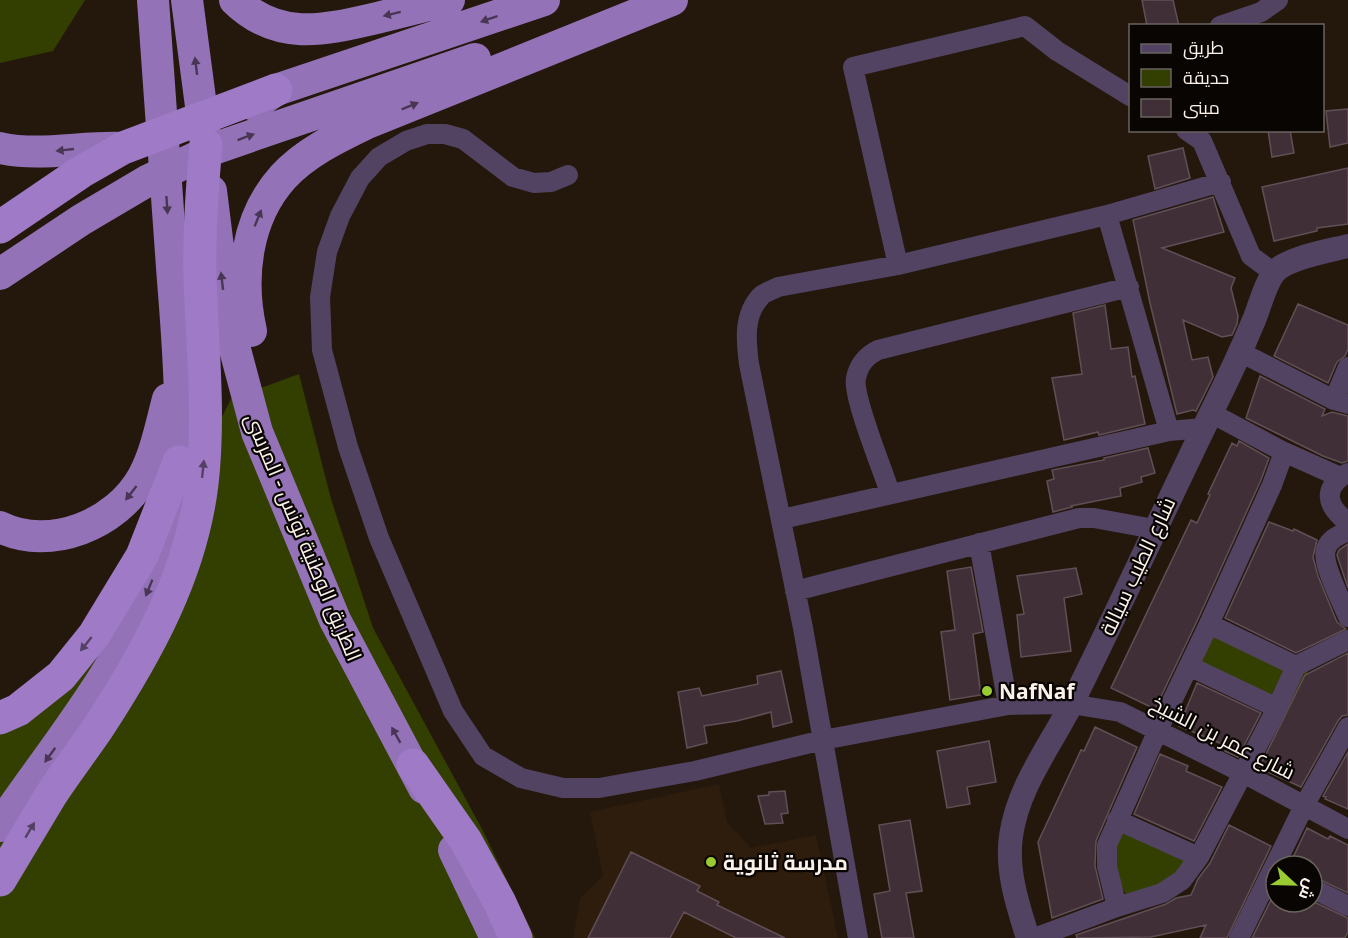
<svg xmlns="http://www.w3.org/2000/svg" width="1348" height="938" font-family="'Noto Sans',Cairo,sans-serif">
  <rect width="100%" height="100%" fill="#24180d"/>
  <path fill="#2e1d0d" d="M 719,784 L 727,822 L 751,848 L 816,835 L 838,938 L 573,938 L 580,898 L 603,876 L 590,812 Z"/>
  <path fill="#333f00" d="M 0,0 L 85,0 L 53,51 L 0,63 Z
    M 299,374 L 331,499 L 373,628 L 482,829 L 535,938 L 0,938 L 0,728 L 109,641 L 231,399 Z
    M 1206,619 L 1310,667 L 1286,718 L 1182,669 Z
    M 1121,825 L 1190,854 L 1174,879 L 1128,898 C 1113,876 1113,850 1121,825 Z"/>
  <path fill="#412f37" stroke="#614f57" stroke-width="1.5" d="M 1142,0 L 1173,0 L 1179,26 L 1147,26 Z
    M 1348,109 L 1348,143 L 1330,147 L 1326,111 Z
    M 1268,130 L 1290,130 L 1294,153 L 1272,157 Z
    M 1183,148 L 1190,178 L 1155,189 L 1148,156 Z
    M 1348,168 L 1348,224 L 1317,228 L 1317,231 L 1274,241 L 1262,187 Z
    M 1213,197 L 1224,232 L 1162,248 L 1235,278 L 1231,288 L 1238,316 L 1237,324 L 1232,335 L 1222,337 L 1183,320 L 1192,360 L 1208,357 L 1213,377 L 1196,411 L 1193,410 L 1177,414 L 1150,303 L 1133,220 Z
    M 1298,304 L 1348,325 L 1348,349 L 1345,356 L 1337,362 L 1328,383 L 1274,356 Z
    M 1105,305 L 1111,349 L 1128,347 L 1132,377 L 1135,376 L 1145,424 L 1099,435 L 1098,432 L 1064,440 L 1052,378 L 1082,374 L 1073,313 Z
    M 1260,376 L 1325,409 L 1322,416 L 1332,412 L 1348,416 L 1348,461 L 1342,463 L 1323,456 L 1246,418 Z
    M 1239,441 L 1269,458 L 1261,480 L 1198,619 L 1155,709 L 1111,688 L 1191,520 L 1197,523 L 1210,495 L 1208,494 L 1232,443 L 1237,446 Z
    M 1148,448 L 1155,473 L 1141,477 L 1142,482 L 1120,488 L 1121,496 L 1071,506 L 1072,507 L 1053,512 L 1047,481 L 1054,479 L 1052,470 L 1104,460 L 1104,458 Z
    M 1269,522 L 1293,531 L 1294,529 L 1317,540 L 1313,557 L 1318,576 L 1337,622 L 1346,629 L 1296,653 L 1225,618 Z
    M 1348,544 L 1348,588 L 1337,555 L 1339,550 Z
    M 971,567 L 983,632 L 973,634 L 981,695 L 950,700 L 941,632 L 955,630 L 947,571 Z
    M 1076,568 L 1082,594 L 1064,598 L 1071,651 L 1021,657 L 1017,615 L 1024,614 L 1017,576 Z
    M 1348,653 L 1348,715 L 1342,716 L 1338,721 L 1301,787 L 1259,768 L 1305,675 Z
    M 781,671 L 792,722 L 773,727 L 771,712 L 737,721 L 704,726 L 707,743 L 687,748 L 678,692 L 699,688 L 702,696 L 758,684 L 757,676 Z
    M 1197,683 L 1261,713 L 1238,757 L 1225,751 L 1227,746 L 1179,726 Z
    M 1095,727 L 1137,747 L 1096,841 L 1095,866 L 1103,899 L 1052,918 L 1038,842 L 1081,750 L 1084,751 Z
    M 989,741 L 996,782 L 967,787 L 970,804 L 947,808 L 937,751 Z
    M 1348,752 L 1348,809 L 1325,799 L 1326,797 L 1323,796 Z
    M 1160,754 L 1188,766 L 1186,771 L 1222,787 L 1194,841 L 1134,814 Z
    M 785,791 L 788,813 L 781,814 L 783,823 L 765,824 L 758,796 L 769,795 L 769,792 Z
    M 910,820 L 922,891 L 906,893 L 914,938 L 882,938 L 874,894 L 890,891 L 879,825 Z
    M 1229,825 L 1271,846 L 1227,938 L 1200,938 L 1206,925 L 1151,937 L 1077,938 L 1076,935 L 1166,904 L 1176,898 L 1191,895 L 1198,879 L 1210,863 Z
    M 1307,828 L 1328,839 L 1330,836 L 1348,845 L 1348,893 L 1312,876 L 1312,866 L 1289,866 Z
    M 631,852 L 700,886 L 697,891 L 719,902 L 717,905 L 785,938 L 736,938 L 684,912 L 670,938 L 588,938 Z
    M 1276,890 L 1276,902 L 1312,901 L 1348,918 L 1348,932 L 1345,938 L 1252,938 Z"/>
  <g fill="none" stroke-linecap="round" stroke-linejoin="round">
    <path stroke="#524362" stroke-width="20" d="M 1220,26 L 1261,12 L 1278,0
      M 1186,130 L 1202,141 L 1251,256 L 1274,273
      M 568,175 L 551,182 L 534,183 L 513,177 L 463,139 L 445,134 L 427,134 L 406,141 L 379,157 L 360,178 L 340,216 L 327,252 L 320,297 L 322,350 L 348,447 L 379,538 L 453,711 L 483,756 L 521,778 L 563,788 L 599,788 L 695,771 L 823,740 L 1008,705 L 1071,704 L 1120,712 L 1243,773 L 1348,829
      M 1107,215 L 1169,431
      M 898,265 L 853,67 L 1025,26 L 1057,51 L 1130,96
      M 1240,352 L 1334,400 L 1348,404
      M 1334,400 L 1348,367
      M 1211,413 L 1284,452 L 1340,477
      M 1348,473 C 1336,478 1325,491 1332,505 C 1335,512 1343,518 1348,524
      M 890,493 C 883,470 852,396 856,378 C 859,364 866,356 878,350 L 1129,287
      M 782,519 L 1169,431 L 1203,428
      M 1348,531 C 1339,535 1329,539 1326,549 C 1321,563 1342,602 1348,617
      M 979,543 L 1008,705
      M 795,591 L 1079,518 L 1094,518 L 1154,529
      M 1209,624 L 1296,666
      M 1189,666 L 1277,708
      M 1117,820 L 1199,857
      M 1312,888 L 1348,906
      M 1117,907 L 1107,866 L 1107,845 L 1158,730 L 1209,624 L 1272,485 L 1284,452
      M 858,938 L 803,628 L 749,364 C 746,341 743,315 761,296 C 765,292 773,290 778,287 L 898,265 L 1107,215 L 1221,182
      M 1034,938 L 1117,907 L 1162,893 L 1182,880 L 1199,857 L 1277,708 L 1296,666 L 1348,640
      M 1239,938 L 1304,806 L 1348,727"/>
    <path stroke="#524362" stroke-width="24" d="M 1028,938 C 1018,906 1006,871 1011,836 C 1018,786 1051,745 1073,701 C 1121,605 1165,507 1212,411 C 1227,381 1241,351 1254,320 C 1260,306 1264,287 1273,274 C 1284,258 1329,251 1348,246"/>
    <path stroke="#9472b8" stroke-width="32" d="M 187,0 L 206,144
      M 235,0 C 278,42 325,30 377,18 C 401,12 425,6 449,0
      M 254,105 L 276,90 L 544,0
      M 0,148 C 40,157 82,146 123,148
      M 211,191 L 224,295 L 233,342 L 257,432 L 335,620 L 424,788
      M 0,274 L 81,220 L 147,181 L 216,148 L 475,59
      M 251,331 C 239,278 246,218 283,177 C 305,153 336,138 365,124 L 672,0
      M 0,527 C 50,552 117,524 143,477 C 156,453 161,425 168,399
      M 0,826 C 58,741 129,659 161,559 C 191,465 179,363 172,267 C 165,178 159,89 153,0
      M 454,850 L 496,938"/>
    <path stroke="#9f7ac7" stroke-width="33" d="M 0,227 L 81,172 L 123,148 L 276,90
      M 0,718 L 18,710 L 61,676 L 94,635 L 142,556 L 179,462
      M 413,765 L 466,841 L 499,901 L 516,938
      M 0,880 C 17,852 34,823 51,795 C 66,772 83,750 98,728 C 147,653 191,574 202,484 C 210,414 202,346 200,276 C 199,232 202,188 206,145"/>
  </g>
  <defs><path id="oneway-solid" d="M-6-.8H1V-3.2L6.5 0L1 3.2V.8H-6Z" transform="scale(1.5)"/></defs>
  <g fill="#483654">
    <use href="#oneway-solid" transform="translate(392 14) rotate(166)"/>
    <use href="#oneway-solid" transform="translate(489 19) rotate(161)"/>
    <use href="#oneway-solid" transform="translate(196 66) rotate(-97)"/>
    <use href="#oneway-solid" transform="translate(410 106) rotate(-22)"/>
    <use href="#oneway-solid" transform="translate(246 137) rotate(-20)"/>
    <use href="#oneway-solid" transform="translate(65 150) rotate(174)"/>
    <use href="#oneway-solid" transform="translate(167 205) rotate(86)"/>
    <use href="#oneway-solid" transform="translate(258 218) rotate(-68)"/>
    <use href="#oneway-solid" transform="translate(222 281) rotate(-97)"/>
    <use href="#oneway-solid" transform="translate(131 493) rotate(128)"/>
    <use href="#oneway-solid" transform="translate(149 588) rotate(112)"/>
    <use href="#oneway-solid" transform="translate(396 735) rotate(-119)"/>
    <use href="#oneway-solid" transform="translate(50 755) rotate(126)"/>
  </g>
  <g fill="#544064">
    <use href="#oneway-solid" transform="translate(203 469) rotate(-84)"/>
    <use href="#oneway-solid" transform="translate(86 644) rotate(129)"/>
    <use href="#oneway-solid" transform="translate(30 830) rotate(-59)"/>
  </g>
  <g fill="#9bcb33" stroke="#090502" stroke-width="2">
    <circle cx="987" cy="691" r="6"/>
    <circle cx="711" cy="862" r="6"/>
  </g>
  <g text-anchor="middle" dominant-baseline="central" stroke-width="4.5" stroke-linejoin="round" paint-order="stroke">
    <g font-size="21" fill="#faf1ea" stroke="#090502">
      <text transform="translate(304 537) rotate(67)">الطريق الوطنية تونس - المرسى</text>
      <text transform="translate(1137 566) rotate(-65)">شارع الطيب سيالة</text>
      <text transform="translate(1223 737) rotate(27)">شارع عمر بن الشيخ</text>
    </g>
    <g font-size="21" font-weight="bold" fill="#faf1ea" stroke="#090502" text-anchor="start">
      <text x="999" y="691">NafNaf</text>
      <text x="723" y="862">مدرسة ثانوية</text>
    </g>
  </g>
  <rect x="1129" y="24" width="195" height="108" fill="#090502" stroke="#69635f" stroke-width="1.5"/>
  <rect x="1141" y="44" width="30" height="9" fill="#524362" stroke="#69635f" stroke-width="1.5"/>
  <text x="1183" y="54" font-size="18" fill="#faf1ea">طريق</text>
  <rect x="1141" y="69" width="30" height="18" fill="#333f00" stroke="#69635f" stroke-width="1.5"/>
  <text x="1183" y="84" font-size="18" fill="#faf1ea">حديقة</text>
  <rect x="1141" y="99" width="30" height="18" fill="#412f37" stroke="#69635f" stroke-width="1.5"/>
  <text x="1183" y="114" font-size="18" fill="#faf1ea">مبنى</text>
  <g transform="translate(1294 884) rotate(112)"><circle r="28" fill="#090502" stroke="#69635f" stroke-width="1.5"/>
  <path d="M0-4.5L10 22L0 15L-10 22Z" fill="#9bcb33"/>
  <text y="-9" font-size="16" font-weight="bold" text-anchor="middle" fill="#faf1ea">ش</text>
  </g>
</svg>
